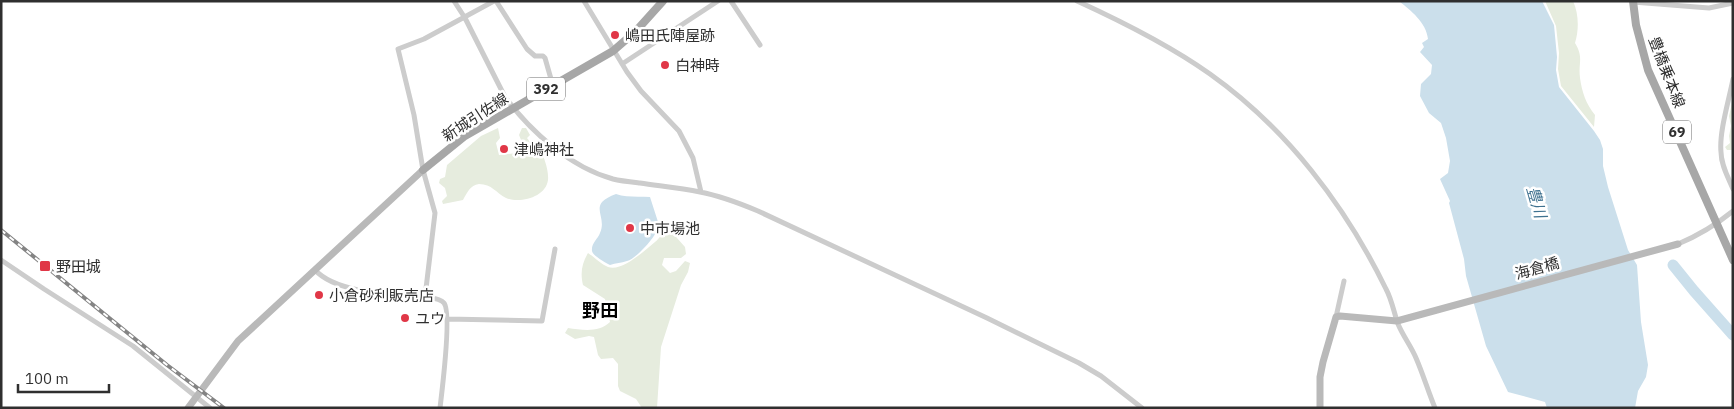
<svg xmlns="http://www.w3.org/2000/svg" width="1734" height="409" font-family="'IBM Plex Sans','Noto Sans JP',sans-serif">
  <rect width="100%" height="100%" fill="#fff"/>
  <path fill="#e6ecde" d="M 1545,1 L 1573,1 C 1579,14 1579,30 1575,43 C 1584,58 1578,62 1580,78 C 1582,92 1586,104 1595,115 L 1594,127 L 1561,86 L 1558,69 L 1559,53 L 1556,26 Z
    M 1733,99 L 1733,150 L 1727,150 L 1725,147 L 1730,143 L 1729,136 L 1731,126 L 1729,116 Z
    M 498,128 L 500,138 L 496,143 L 499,155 L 518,153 L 524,147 L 519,135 L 522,128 L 526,128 L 530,135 L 527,138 L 530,142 L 539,146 C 543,155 549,169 548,180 C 546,197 520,204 506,198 C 496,193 492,184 479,184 C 470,185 467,193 463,200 L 443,204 L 442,201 L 447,196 L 445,188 L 439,183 L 440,179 L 445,177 L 447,165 L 481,136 Z
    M 669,229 L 685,247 L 686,254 L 681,258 L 664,258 L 662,265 L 670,273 L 676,271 L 685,261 L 690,263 L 688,272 L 681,285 L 661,347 L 657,408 L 642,408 L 636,399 L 620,391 L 618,386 L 618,364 L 613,358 L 601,359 L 598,355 L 594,337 L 589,336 L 575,339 L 565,333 L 568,328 C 582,330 599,333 610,322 L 605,299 L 583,285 C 580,273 582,263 588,253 C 594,257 601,264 608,267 C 622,272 644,251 655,242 C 660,238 662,232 669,229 Z"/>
  <path fill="#cbdfeb" d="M 1399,1 L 1542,1 L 1554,25 L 1557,57 L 1556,70 L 1559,87 L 1594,131 L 1600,140 L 1603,149 L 1603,166 L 1608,187 L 1628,250 L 1637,265 L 1641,322 L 1648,365 L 1646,377 L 1638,391 L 1635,408 L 1547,408 L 1545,402 L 1508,392 L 1486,346 L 1466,276 L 1464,259 L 1449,203 L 1450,201 L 1440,179 L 1448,173 L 1450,161 L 1446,138 L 1441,123 L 1429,113 L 1420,96 L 1421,84 L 1431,74 L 1432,65 L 1420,52 L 1424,47 L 1422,43 L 1428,39 C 1426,22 1411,11 1399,1 Z
    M 616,194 C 626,198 638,196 650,197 L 659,225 C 658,235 636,259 627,261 C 621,263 616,263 610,265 C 606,263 593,256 592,251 C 591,243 598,239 600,233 C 608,215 586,205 616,194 Z"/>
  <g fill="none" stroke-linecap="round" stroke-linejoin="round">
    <path stroke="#cbdfeb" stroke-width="11" d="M 1673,265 L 1694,291 L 1733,335"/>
    <path stroke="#ccc" stroke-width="5" d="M 454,1 L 465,18 L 505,97 C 531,132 570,167 613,179 C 621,181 631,182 640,183 C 660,186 680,188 700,192 C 721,196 739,203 758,211 L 987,318 L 1079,363 L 1101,376 L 1142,408
      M 496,1 L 527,49 L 535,56 L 543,56 L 545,58 L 553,86
      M 584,1 L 627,72 L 641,91 L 679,131 L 693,158 L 701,192
      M 731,1 L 760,45
      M 1077,1 C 1123,22 1169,45 1210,74 C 1286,128 1345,205 1386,289 C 1392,300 1394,313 1398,324 C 1403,336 1411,346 1416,358 C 1423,374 1428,391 1435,408
      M 1633,2 L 1709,8 L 1733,3
      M 622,64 L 718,1
      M 1733,79 C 1729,100 1719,132 1721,152 C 1721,165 1728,177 1733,189
      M 1678,244 C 1697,236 1717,224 1733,211
      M 1,260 L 44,289 L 133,346 L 210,408
      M 315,270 C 337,294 394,294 425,297 C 431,298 440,298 444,303 C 452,313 442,391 440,408
      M 425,297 L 435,213 L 423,170 L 414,115 L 398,49 L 424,39 L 494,1
      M 1336,317 L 1344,281
      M 447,319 L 542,321 L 555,249"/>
    <path stroke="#b9b9b9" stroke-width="7" d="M 188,408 L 238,341 L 423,170
      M 1320,408 L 1320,377 L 1323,362 L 1336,317 L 1340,316 L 1397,321 L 1678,244"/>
    <path stroke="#a7a7a7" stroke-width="8" d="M 1633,1 L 1636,25 L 1648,70 L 1733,260
      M 423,170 L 465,136 L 613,51 L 636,31 L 663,1"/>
    <defs>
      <path id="rail" d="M 1,230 L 167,365 L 224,408"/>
    </defs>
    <use href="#rail" stroke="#848484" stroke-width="4"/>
    <use href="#rail" stroke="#fff" stroke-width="2" stroke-dasharray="5.5" stroke-linecap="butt"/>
  </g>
  <g fill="#e03747" stroke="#fff" stroke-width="2">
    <circle cx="615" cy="35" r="5"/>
    <circle cx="665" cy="65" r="5"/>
    <circle cx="504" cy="149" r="5"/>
    <circle cx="630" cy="228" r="5"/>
    <rect x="39" y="260" width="12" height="12" rx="2.5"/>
    <circle cx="319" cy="295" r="5"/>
    <circle cx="405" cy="318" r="5"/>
  </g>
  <g text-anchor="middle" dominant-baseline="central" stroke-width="5" stroke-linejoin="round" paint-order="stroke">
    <g fill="#fff" stroke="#6d6d6d" stroke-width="1">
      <rect x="527" y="77.5" width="38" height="23" rx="4"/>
      <rect x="1663" y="120.5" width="28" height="23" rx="4"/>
    </g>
    <g font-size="14" font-weight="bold" fill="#2f2f2f">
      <text x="546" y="89">392</text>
      <text x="1677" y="132">69</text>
    </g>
    <g font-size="15" fill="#2f2f2f" stroke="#fff" text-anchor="start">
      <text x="625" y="35">嶋田氏陣屋跡</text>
      <text x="675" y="65">白神時</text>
      <text x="514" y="149">津嶋神社</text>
      <text x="640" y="228">中市場池</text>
      <text x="56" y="266">野田城</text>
      <text x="329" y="295">小倉砂利販売店</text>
      <text x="415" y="318">ユウ</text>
    </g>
    <g font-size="15" fill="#2f2f2f" stroke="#fff">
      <text transform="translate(1667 72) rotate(69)">豊橋乗本線</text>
      <text transform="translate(475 117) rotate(-33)">新城引佐線</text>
      <text transform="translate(1537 268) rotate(-15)">海倉橋</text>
    </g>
    <g font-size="16" font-style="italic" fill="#3f7290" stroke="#fff">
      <text transform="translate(1537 202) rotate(74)">豊川</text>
    </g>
    <g font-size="18" font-weight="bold" fill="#000" stroke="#fff">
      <text x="600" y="310">野田</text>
    </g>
  </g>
  <rect width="1734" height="409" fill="none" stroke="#2f2f2f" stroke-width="5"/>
  <path d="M18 384v8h91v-8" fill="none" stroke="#2f2f2f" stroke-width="2.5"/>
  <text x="25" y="384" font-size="15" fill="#2f2f2f" stroke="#ffffff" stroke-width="4" paint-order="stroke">100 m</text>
</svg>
